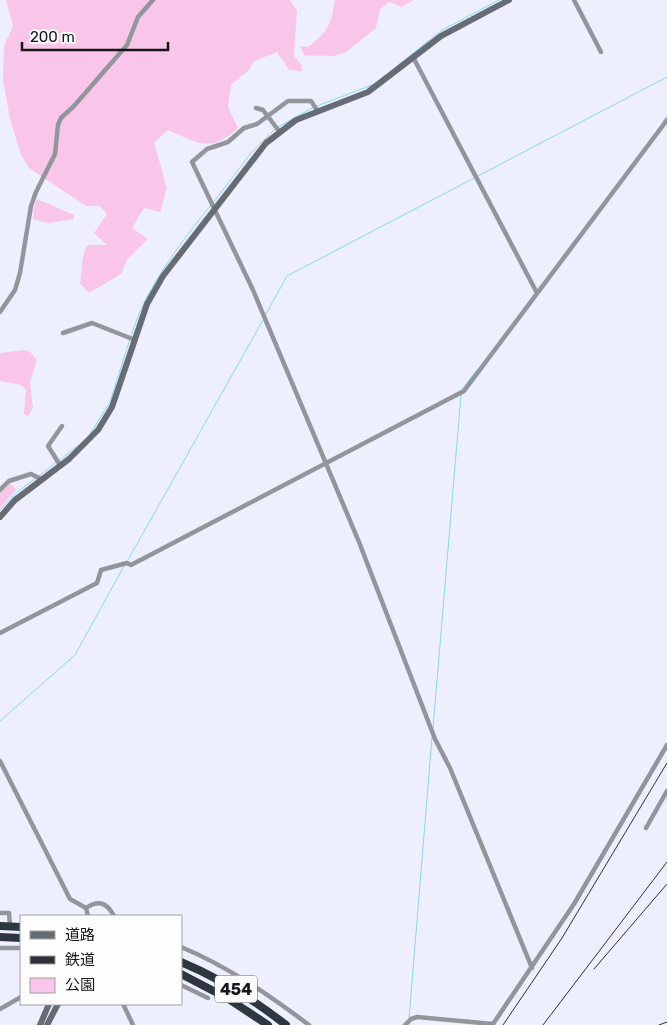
<svg xmlns="http://www.w3.org/2000/svg" width="667" height="1025" font-family="Rubik,'Noto Sans JP',sans-serif">
  <rect width="100%" height="100%" fill="#edeffe"/>
  <path fill="#f9c6e9" d="M 6,0 L 290,0 L 297,11 L 294,56 L 301,64 L 302,71 L 289,70 L 277,52 L 254,61 L 250,69 L 231,85 L 228,107 L 238,128 C 210,154 199,143 168,130 L 154,143 L 167,188 L 160,212 L 144,208 L 132,228 L 148,239 L 127,260 L 121,274 L 89,293 L 80,283 C 83,271 80,255 88,245 L 107,245 L 94,233 L 107,214 L 100,206 L 86,206 L 29,168 L 21,155 L 10,119 L 3,80 L 4,46 L 13,26 Z
    M 335,0 L 414,0 L 402,7 L 390,2 L 380,9 L 376,28 L 346,52 L 334,56 L 304,55 L 300,46 L 308,47 C 328,32 331,25 335,0 Z
    M 37,199 L 74,215 L 74,219 L 48,223 L 33,219 L 34,206 Z
    M 24,350 L 30,352 L 37,360 L 30,382 L 33,408 L 28,416 L 24,414 L 26,390 L 21,385 L 0,381 L 0,353 Z
    M 10,483 L 16,490 L 0,508 L 0,493 Z"/>
  <g fill="none" stroke-linecap="round" stroke-linejoin="round">
    <path stroke="#85d7fb" stroke-width="1" d="M 397,66 L 442,30 L 499,0
      M 317,106 L 372,85
      M 663,121 L 667,116
      M 278,127 L 314,107
      M 213,203 L 251,153 L 275,129
      M 266,314 L 287,276 L 667,77
      M 131,336 C 147,285 178,247 210,206
      M 462,389 L 478,369
      M 90,434 L 110,402 L 130,339
      M 60,460 L 80,444
      M 38,477 L 56,462
      M 0,510 L 17,492 L 35,479
      M 128,560 L 263,320
      M 0,721 L 75,655 L 124,566
      M 433,728 L 461,395
      M 409,1019 L 432,737"/>
    <path stroke="#92969c" stroke-width="4.5" d="M 574,0 L 601,52
      M 413,57 L 537,293
      M 256,108 L 263,110 L 279,131
      M 317,110 L 311,101 L 288,101 L 257,124 L 244,128 L 228,142 L 207,149 L 192,162 L 253,290 L 359,542 L 435,739 L 450,768 L 532,968
      M 0,312 L 15,290 L 20,273 L 31,206 L 36,192 L 55,154 L 58,125 L 61,118 L 74,106 L 127,45 L 138,17 L 153,0
      M 63,333 L 92,323 L 135,340
      M 60,465 L 48,446 L 62,426
      M 0,490 L 9,481 L 31,474 L 41,479
      M 0,633 L 97,583 L 101,570 L 127,563 L 131,565 L 464,391 L 667,120
      M 0,761 L 70,899 L 86,908 L 88,916
      M 646,828 L 667,791
      M 86,908 C 99,899 107,903 114,916
      M 0,913 L 9,913 L 10,926
      M 181,947 C 227,966 269,995 309,1025
      M 0,948 L 21,948
      M 181,985 L 208,998
      M 123,1004 L 133,1025
      M 0,1009 L 21,997
      M 405,1025 L 411,1019 L 417,1017 L 493,1024 L 574,904 L 667,745"/>
    <path stroke="#666c74" stroke-width="6" d="M 0,517 L 15,500 L 69,459 L 98,430 L 112,407 L 147,304 L 163,276 L 266,143 L 296,120 L 368,92 L 441,36 L 509,0
      M 40,1025 L 49,1004
      M 47,1025 L 58,1004"/>
    <path stroke="#2e3640" stroke-width="8" d="M 0,926 L 21,927
      M 0,937 L 21,938
      M 181,962 C 219,978 253,999 286,1025
      M 181,974 L 227,998 L 268,1025"/>
    <path stroke="#2f2f35" stroke-width="1" d="M 594,969 L 667,884
      M 503,1025 L 562,938 L 667,763
      M 543,1025 L 667,862
      M 659,1025 L 667,1022"/>
  </g>
  <g text-anchor="middle" dominant-baseline="central" stroke-width="5" stroke-linejoin="round" paint-order="stroke">
    <rect fill="#fdfdfd" stroke="#5b5b5f" stroke-width="1" x="215" y="975.5" width="42" height="27" rx="4"/>
    <g font-size="16" font-weight="bold" fill="#16161b">
      <text x="236" y="989">454</text>
    </g>
  </g>
  <rect x="20" y="915" width="162" height="90" fill="#fdfdfd" stroke="#a1a1a3"/>
  <rect x="30" y="931" width="25" height="8" fill="#666c74" stroke="#a1a1a3"/>
  <text x="65" y="940" font-size="15" fill="#16161b">道路</text>
  <rect x="30" y="956" width="25" height="8" fill="#2f2f35" stroke="#a1a1a3"/>
  <text x="65" y="965" font-size="15" fill="#16161b">鉄道</text>
  <rect x="30" y="978" width="25" height="15" fill="#f9c6e9" stroke="#a1a1a3"/>
  <text x="65" y="990" font-size="15" fill="#16161b">公園</text>
  <path d="M22 42v8h146v-8" fill="none" stroke="#16161b" stroke-width="2.5"/>
  <text x="30" y="42" font-size="15" fill="#16161b" stroke="#fdfdfd" stroke-width="4" paint-order="stroke">200 m</text>
</svg>
